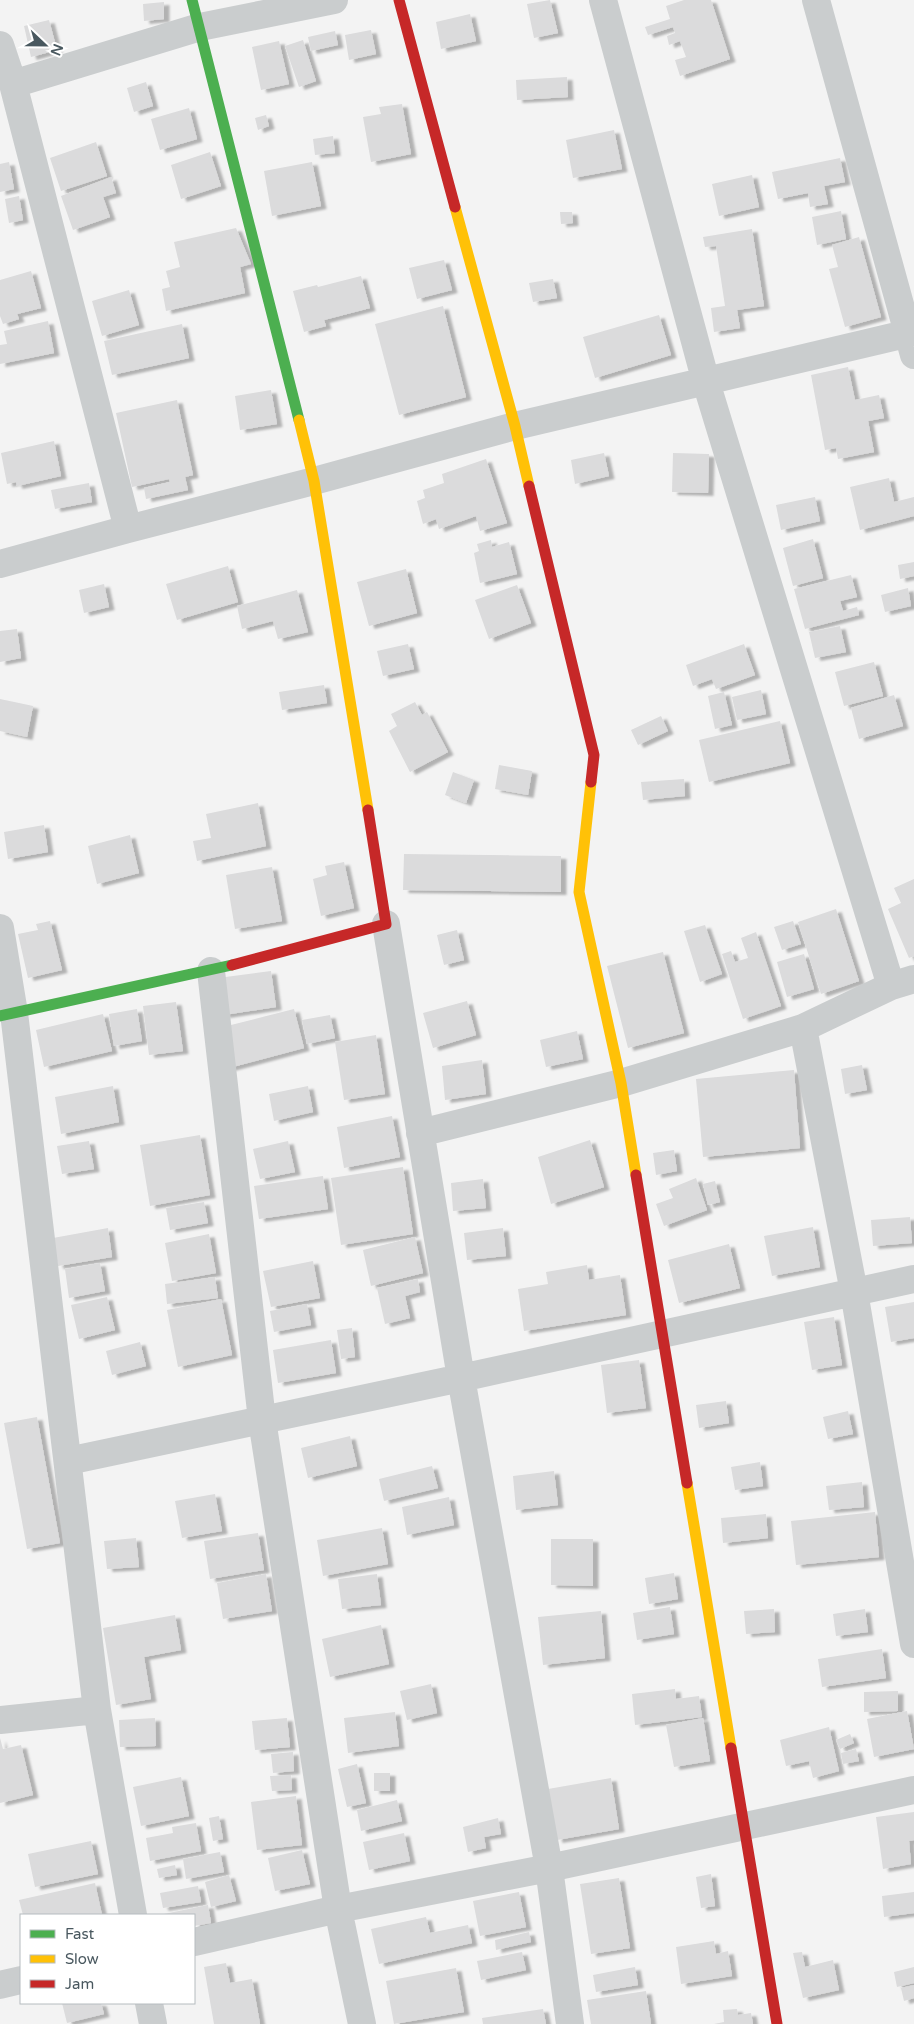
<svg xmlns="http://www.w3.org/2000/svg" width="914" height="2024" font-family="'Varela Round',sans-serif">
  <defs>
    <filter id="shadow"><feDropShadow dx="5.5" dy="3" stdDeviation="1" flood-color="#0004"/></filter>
  </defs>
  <rect width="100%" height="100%" fill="#f3f3f3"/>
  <path fill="#dbdbdc" filter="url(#shadow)" d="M 550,0 L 558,33 L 534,38 L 527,4 Z
    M 684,0 L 711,0 L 730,59 L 680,76 L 675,60 L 686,57 L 680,41 L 669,45 L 667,36 L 675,33 L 673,27 L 648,35 L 645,27 L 670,19 L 666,6 Z
    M 164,2 L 164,19 L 144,21 L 143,4 Z
    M 470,14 L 476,41 L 441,49 L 436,22 Z
    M 49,20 L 57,50 L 31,57 L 24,26 Z
    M 371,30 L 376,54 L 349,60 L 345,35 Z
    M 335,31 L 338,45 L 311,51 L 308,37 Z
    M 303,40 L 316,81 L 299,87 L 285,46 Z
    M 279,41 L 289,84 L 261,90 L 252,47 Z
    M 567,77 L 568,97 L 517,100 L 516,80 Z
    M 146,82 L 153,106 L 134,112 L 127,88 Z
    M 402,104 L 411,154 L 371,162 L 363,117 L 381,114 L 379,107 Z
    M 189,108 L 197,139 L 160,150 L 151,119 Z
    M 266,115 L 269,126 L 258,130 L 255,118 Z
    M 614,130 L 622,169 L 573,178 L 566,140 Z
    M 333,136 L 335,153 L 315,155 L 313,139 Z
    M 96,142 L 107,176 L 61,191 L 50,158 Z
    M 210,152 L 221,186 L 181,199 L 171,165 Z
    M 840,158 L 845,182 L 824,186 L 828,204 L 810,207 L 808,193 L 778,199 L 772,172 Z
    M 9,162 L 14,189 L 0,192 L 0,164 Z
    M 312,162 L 321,206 L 272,216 L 264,171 Z
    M 752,175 L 759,207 L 719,216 L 712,184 Z
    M 111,177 L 116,193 L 103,197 L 110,217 L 73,230 L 61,196 Z
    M 19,196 L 23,220 L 9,223 L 5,199 Z
    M 841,211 L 846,239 L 817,245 L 812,217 Z
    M 560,212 L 572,212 L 573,223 L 561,224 Z
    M 236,228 L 251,264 L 240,267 L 245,293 L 166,311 L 162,289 L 170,287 L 166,271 L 180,267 L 174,242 Z
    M 752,229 L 764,306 L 737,310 L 740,328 L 714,332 L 711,308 L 725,306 L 716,246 L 705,247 L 703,237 Z
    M 859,237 L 881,317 L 845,327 L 829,269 L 838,267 L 832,245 Z
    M 444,260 L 452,290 L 417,299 L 409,268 Z
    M 31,271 L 41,308 L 17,314 L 19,319 L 3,324 L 0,316 L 0,280 Z
    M 361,276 L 370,308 L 324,320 L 326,326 L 304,332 L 293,291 L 317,285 L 318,287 Z
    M 553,279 L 557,298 L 533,302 L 529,283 Z
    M 129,290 L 139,325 L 102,336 L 92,301 Z
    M 443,306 L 466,397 L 399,415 L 375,324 Z
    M 659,315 L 671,355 L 595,378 L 583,337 Z
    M 48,321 L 54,353 L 0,364 L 0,345 L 7,344 L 4,331 Z
    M 182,324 L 189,358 L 112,375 L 104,341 Z
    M 848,367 L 855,400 L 879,395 L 884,418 L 868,421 L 874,452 L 838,459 L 836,448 L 825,450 L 811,375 Z
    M 271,390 L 277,424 L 240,430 L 235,396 Z
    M 177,400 L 193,475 L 185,477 L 188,490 L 146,499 L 144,488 L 170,482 L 169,479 L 132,487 L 116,413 Z
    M 54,441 L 61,476 L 17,486 L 16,482 L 7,484 L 1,453 Z
    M 604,453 L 609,476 L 575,484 L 571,460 Z
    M 673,453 L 709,454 L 708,493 L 672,492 Z
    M 486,459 L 507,523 L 480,531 L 476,516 L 439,529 L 436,519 L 423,524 L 417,501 L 425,498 L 423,490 L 444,483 L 442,474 Z
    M 889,478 L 894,502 L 914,497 L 914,516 L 860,530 L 850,487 Z
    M 89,483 L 92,502 L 55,509 L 51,490 Z
    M 815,497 L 820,521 L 781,530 L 776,505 Z
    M 813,539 L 823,578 L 793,586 L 783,548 Z
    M 491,540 L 492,547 L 509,542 L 517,574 L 480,583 L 474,553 L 479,551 L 477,544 Z
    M 914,562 L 914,576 L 900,579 L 898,565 Z
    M 228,566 L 238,602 L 177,620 L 166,584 Z
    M 406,569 L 417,613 L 369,626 L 357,582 Z
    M 851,575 L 857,597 L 840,601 L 843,611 L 857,607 L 859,615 L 805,629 L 794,589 Z
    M 104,584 L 109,607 L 84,613 L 79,590 Z
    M 517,585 L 531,623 L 489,639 L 475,600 Z
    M 908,588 L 911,606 L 885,612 L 881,595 Z
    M 297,590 L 308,632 L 278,639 L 273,621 L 242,629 L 237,606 Z
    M 840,626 L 846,652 L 815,658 L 809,632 Z
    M 17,629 L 21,658 L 0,662 L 0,631 Z
    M 408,644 L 414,669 L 383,676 L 377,651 Z
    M 744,644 L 755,675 L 716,689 L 712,679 L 693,686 L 686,665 Z
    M 874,662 L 883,696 L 844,706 L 835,672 Z
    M 324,685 L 327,703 L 282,710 L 279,692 Z
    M 761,690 L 766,714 L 737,720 L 732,697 Z
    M 724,692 L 732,725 L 715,729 L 708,696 Z
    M 894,695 L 903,726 L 859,739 L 851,708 Z
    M 0,699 L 33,706 L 27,737 L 0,731 Z
    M 415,702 L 422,715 L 427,712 L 448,752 L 410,772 L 389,731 L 397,726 L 391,714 Z
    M 661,716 L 668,731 L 638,745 L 631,730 Z
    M 780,721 L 790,763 L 709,782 L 699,740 Z
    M 499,765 L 532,771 L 528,795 L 495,789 Z
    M 453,772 L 474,780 L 466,803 L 445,795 Z
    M 684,779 L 685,796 L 643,800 L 641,782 Z
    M 258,803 L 266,846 L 197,861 L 193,841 L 211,838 L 206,814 Z
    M 44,825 L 48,852 L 8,859 L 4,832 Z
    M 130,835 L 139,873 L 97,884 L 88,846 Z
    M 404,854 L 561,856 L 561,892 L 403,890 Z
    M 344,862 L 354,908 L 321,916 L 313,879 L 327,875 L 325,866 Z
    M 272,867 L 282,921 L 235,929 L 226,875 Z
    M 914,879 L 914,956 L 909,958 L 888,909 L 901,903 L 894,888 Z
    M 836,909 L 859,981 L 821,994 L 798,922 Z
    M 50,921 L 62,970 L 28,978 L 18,934 L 38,930 L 36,924 Z
    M 793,921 L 801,944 L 782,950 L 774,927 Z
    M 705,925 L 722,974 L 700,982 L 684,931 Z
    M 457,930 L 464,960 L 444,965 L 437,935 Z
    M 756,932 L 781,1006 L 743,1019 L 722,954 L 731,951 L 735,962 L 748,958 L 741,938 Z
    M 663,952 L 684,1033 L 628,1048 L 607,966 Z
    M 804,954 L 814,989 L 787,997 L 777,962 Z
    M 271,971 L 276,1007 L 224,1015 L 218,978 Z
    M 467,1001 L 476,1035 L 433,1048 L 423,1013 Z
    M 176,1002 L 183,1051 L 149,1055 L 143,1006 Z
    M 137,1009 L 142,1041 L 114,1046 L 109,1014 Z
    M 294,1009 L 304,1048 L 229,1068 L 219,1028 Z
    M 103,1014 L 112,1051 L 44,1067 L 36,1030 Z
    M 330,1015 L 335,1038 L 307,1044 L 302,1020 Z
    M 577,1031 L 583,1059 L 546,1067 L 540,1040 Z
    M 376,1035 L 385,1094 L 344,1100 L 335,1042 Z
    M 482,1060 L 486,1094 L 445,1100 L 442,1066 Z
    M 862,1065 L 867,1090 L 845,1094 L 841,1069 Z
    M 794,1070 L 800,1148 L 703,1157 L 696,1079 Z
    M 113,1086 L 119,1122 L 61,1134 L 55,1097 Z
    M 308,1086 L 313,1112 L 274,1121 L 269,1094 Z
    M 392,1116 L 400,1157 L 344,1168 L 337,1127 Z
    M 200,1135 L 210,1195 L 150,1206 L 140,1145 Z
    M 590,1140 L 604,1187 L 551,1204 L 538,1157 Z
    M 89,1141 L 94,1169 L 62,1174 L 57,1146 Z
    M 288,1141 L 295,1172 L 260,1179 L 253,1149 Z
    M 674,1150 L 677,1171 L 656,1175 L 653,1153 Z
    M 403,1167 L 413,1234 L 341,1245 L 331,1178 Z
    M 323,1176 L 328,1209 L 259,1219 L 254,1186 Z
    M 696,1178 L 707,1210 L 664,1226 L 656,1204 L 673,1198 L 669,1189 Z
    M 483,1179 L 486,1208 L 453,1211 L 451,1183 Z
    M 715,1181 L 720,1202 L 708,1205 L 703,1184 Z
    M 204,1202 L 208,1223 L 170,1230 L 166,1208 Z
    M 910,1217 L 912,1243 L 873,1246 L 871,1220 Z
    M 813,1227 L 820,1267 L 772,1276 L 764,1236 Z
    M 108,1228 L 112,1257 L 58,1266 L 53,1238 Z
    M 503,1228 L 506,1256 L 467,1260 L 464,1233 Z
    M 209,1234 L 216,1273 L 172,1281 L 165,1243 Z
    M 415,1237 L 423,1273 L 371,1286 L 363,1250 Z
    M 729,1244 L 740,1288 L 679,1303 L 668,1260 Z
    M 313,1261 L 320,1298 L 271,1307 L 263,1271 Z
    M 100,1263 L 105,1291 L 69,1298 L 65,1269 Z
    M 587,1265 L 589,1280 L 620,1275 L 626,1315 L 524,1331 L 518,1289 L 548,1284 L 546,1272 Z
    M 215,1277 L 218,1298 L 167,1304 L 165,1284 Z
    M 418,1279 L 420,1292 L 405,1296 L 410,1318 L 385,1324 L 377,1288 Z
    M 107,1297 L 115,1330 L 79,1339 L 71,1305 Z
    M 221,1299 L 232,1355 L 178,1367 L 167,1310 Z
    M 914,1302 L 914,1338 L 891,1342 L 885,1307 Z
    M 307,1304 L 311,1325 L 274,1332 L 270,1311 Z
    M 834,1317 L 842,1365 L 812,1370 L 804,1322 Z
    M 352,1328 L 355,1357 L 341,1359 L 337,1330 Z
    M 331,1340 L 336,1373 L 278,1383 L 273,1350 Z
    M 140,1342 L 146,1366 L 112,1375 L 106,1351 Z
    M 639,1360 L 646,1408 L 607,1413 L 601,1365 Z
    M 726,1401 L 729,1423 L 699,1428 L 696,1405 Z
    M 848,1411 L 853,1434 L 828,1439 L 823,1417 Z
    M 37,1417 L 60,1543 L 27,1549 L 4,1423 Z
    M 350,1436 L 357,1466 L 308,1478 L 301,1448 Z
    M 760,1462 L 763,1486 L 735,1490 L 731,1467 Z
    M 432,1466 L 438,1488 L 384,1501 L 379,1479 Z
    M 554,1471 L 558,1505 L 516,1510 L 513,1476 Z
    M 862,1482 L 864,1507 L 829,1510 L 826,1486 Z
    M 215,1494 L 222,1531 L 182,1538 L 175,1501 Z
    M 449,1497 L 454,1525 L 407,1535 L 402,1507 Z
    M 875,1512 L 879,1557 L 796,1565 L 791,1521 Z
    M 766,1514 L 768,1538 L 723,1543 L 721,1518 Z
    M 382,1528 L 388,1564 L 323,1576 L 317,1540 Z
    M 258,1533 L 264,1570 L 210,1579 L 204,1541 Z
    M 136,1538 L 139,1567 L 107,1569 L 104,1541 Z
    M 551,1539 L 593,1539 L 593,1586 L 551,1585 Z
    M 674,1573 L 678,1599 L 649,1604 L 645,1578 Z
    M 266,1574 L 272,1611 L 223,1619 L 217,1583 Z
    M 377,1574 L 381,1605 L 342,1609 L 338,1579 Z
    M 670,1607 L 674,1634 L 637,1640 L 633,1613 Z
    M 774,1609 L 775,1632 L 746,1634 L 744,1611 Z
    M 865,1609 L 868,1632 L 836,1636 L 833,1614 Z
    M 601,1611 L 605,1658 L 543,1665 L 538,1617 Z
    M 175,1615 L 181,1650 L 144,1657 L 151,1699 L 116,1705 L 103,1628 Z
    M 381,1625 L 389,1664 L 330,1677 L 322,1639 Z
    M 882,1649 L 886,1678 L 822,1687 L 818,1659 Z
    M 431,1684 L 437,1713 L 407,1720 L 400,1691 Z
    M 675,1689 L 676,1699 L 699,1696 L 702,1717 L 635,1725 L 632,1694 Z
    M 898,1691 L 898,1711 L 864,1712 L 864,1692 Z
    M 907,1711 L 914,1749 L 874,1757 L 867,1719 Z
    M 395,1712 L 399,1746 L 348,1753 L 344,1718 Z
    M 155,1718 L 156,1746 L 120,1747 L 119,1720 Z
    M 287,1718 L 290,1747 L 255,1750 L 252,1721 Z
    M 703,1718 L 710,1761 L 674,1767 L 666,1725 Z
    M 829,1727 L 839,1771 L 813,1778 L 809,1761 L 786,1766 L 780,1740 Z
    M 850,1734 L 854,1743 L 840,1749 L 836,1740 Z
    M 0,1738 L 3,1749 L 21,1745 L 33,1795 L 0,1803 Z
    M 856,1749 L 859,1761 L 843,1764 L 841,1753 Z
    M 293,1752 L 294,1771 L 273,1773 L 271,1754 Z
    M 357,1764 L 366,1803 L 347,1807 L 338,1769 Z
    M 374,1773 L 390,1773 L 390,1791 L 374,1791 Z
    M 291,1775 L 292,1790 L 272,1791 L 270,1776 Z
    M 181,1777 L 189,1816 L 141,1826 L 133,1787 Z
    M 611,1778 L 619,1829 L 557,1840 L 548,1789 Z
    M 296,1796 L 302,1845 L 257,1850 L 251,1802 Z
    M 397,1800 L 402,1821 L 361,1831 L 357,1810 Z
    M 914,1812 L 914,1840 L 909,1841 L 911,1864 L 883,1869 L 876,1817 Z
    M 219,1816 L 223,1839 L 213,1841 L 209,1818 Z
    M 498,1818 L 501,1834 L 484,1837 L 486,1848 L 468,1852 L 463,1827 Z
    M 196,1823 L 201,1851 L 150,1861 L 146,1838 L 173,1833 L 172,1827 Z
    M 404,1833 L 410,1861 L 369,1870 L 363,1842 Z
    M 91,1841 L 98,1874 L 35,1887 L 28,1854 Z
    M 302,1850 L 310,1884 L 275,1891 L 268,1858 Z
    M 220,1852 L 224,1872 L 186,1879 L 183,1859 Z
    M 175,1865 L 177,1875 L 159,1878 L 157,1869 Z
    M 711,1874 L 715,1906 L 701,1908 L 696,1877 Z
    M 229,1875 L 236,1901 L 211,1907 L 205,1882 Z
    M 619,1878 L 630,1948 L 591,1954 L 580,1884 Z
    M 95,1883 L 102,1915 L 23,1915 L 19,1900 Z
    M 198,1886 L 201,1902 L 163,1908 L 160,1893 Z
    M 519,1892 L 526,1927 L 480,1936 L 473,1901 Z
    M 914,1892 L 914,1913 L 884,1917 L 882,1896 Z
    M 208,1905 L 211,1923 L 194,1926 L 194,1915 L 159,1915 Z
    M 426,1917 L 430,1933 L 468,1925 L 472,1943 L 379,1964 L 371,1929 Z
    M 529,1932 L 531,1942 L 496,1950 L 495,1940 Z
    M 714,1941 L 716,1954 L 728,1951 L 732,1976 L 681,1984 L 676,1947 Z
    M 522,1952 L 526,1970 L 481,1980 L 477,1961 Z
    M 802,1952 L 805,1967 L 833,1960 L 839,1990 L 803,1998 L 793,1953 Z
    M 226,1963 L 230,1983 L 252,1979 L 260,2024 L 214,2024 L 204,1967 Z
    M 635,1967 L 638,1985 L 596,1992 L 593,1975 Z
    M 914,1967 L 914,1983 L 897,1987 L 894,1972 Z
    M 456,1968 L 464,2012 L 394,2024 L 386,1981 Z
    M 914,1985 L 914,1998 L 904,2001 L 901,1988 Z
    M 646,1991 L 651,2024 L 591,2024 L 587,2000 Z
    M 62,2003 L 101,2003 L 104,2014 L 67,2023 Z
    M 543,2009 L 546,2024 L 483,2024 L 482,2018 Z
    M 737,2009 L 738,2015 L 751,2013 L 753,2024 L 714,2024 L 724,2022 L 723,2010 Z"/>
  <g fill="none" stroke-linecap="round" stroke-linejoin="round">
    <path stroke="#cacdce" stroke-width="28" d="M 603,0 L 706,382 L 891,986
      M 816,0 L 914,355
      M 0,45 L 13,84 L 128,529
      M 13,84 L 200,27 L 334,0
      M 0,564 L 128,529 L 314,481 L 515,426 L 914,332
      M 386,924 L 461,1378 L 549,1868 L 570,2024
      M 0,928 L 14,1013 L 97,1710 L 133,1915
      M 211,971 L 262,1420 L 338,1909 L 362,2024
      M 803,1028 L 854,1292 L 914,1644
      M 420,1133 L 621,1083 L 803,1028 L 891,986 L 914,979
      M 68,1461 L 461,1378 L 914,1279
      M 0,1720 L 97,1710
      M 194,1942 L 338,1909 L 549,1868 L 914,1790
      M 0,1985 L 21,1980
      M 149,2003 L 153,2024"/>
    <path stroke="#4caf50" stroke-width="11" d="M 192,0 L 299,420
      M 0,1016 L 232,965"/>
    <path stroke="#ffc107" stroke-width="11" d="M 455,207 L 515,426 L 529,486
      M 299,420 L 314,481 L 368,810
      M 591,782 L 579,892 L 621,1083 L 636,1175
      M 687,1483 L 731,1748"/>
    <path stroke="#c62828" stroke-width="11" d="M 399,0 L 455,207
      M 529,486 L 594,755 L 591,782
      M 232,965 L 386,924 L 368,810
      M 636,1175 L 687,1483
      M 731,1748 L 777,2024"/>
  </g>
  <rect x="20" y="1914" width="175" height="90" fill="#ffffff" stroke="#b6bcbf"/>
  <rect x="30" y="1930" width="25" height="8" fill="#4caf50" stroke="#b6bcbf"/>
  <text x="65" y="1939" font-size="15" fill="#49585f">Fast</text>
  <rect x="30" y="1955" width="25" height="8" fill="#ffc107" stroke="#b6bcbf"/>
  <text x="65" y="1964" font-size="15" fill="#49585f">Slow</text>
  <rect x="30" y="1980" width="25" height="8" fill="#c62828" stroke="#b6bcbf"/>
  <text x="65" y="1989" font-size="15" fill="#49585f">Jam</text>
  <g transform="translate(45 45) rotate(112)" stroke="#ffffff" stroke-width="4" paint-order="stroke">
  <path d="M0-4L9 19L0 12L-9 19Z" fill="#49585f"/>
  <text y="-8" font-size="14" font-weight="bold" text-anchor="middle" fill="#49585f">N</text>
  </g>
</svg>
